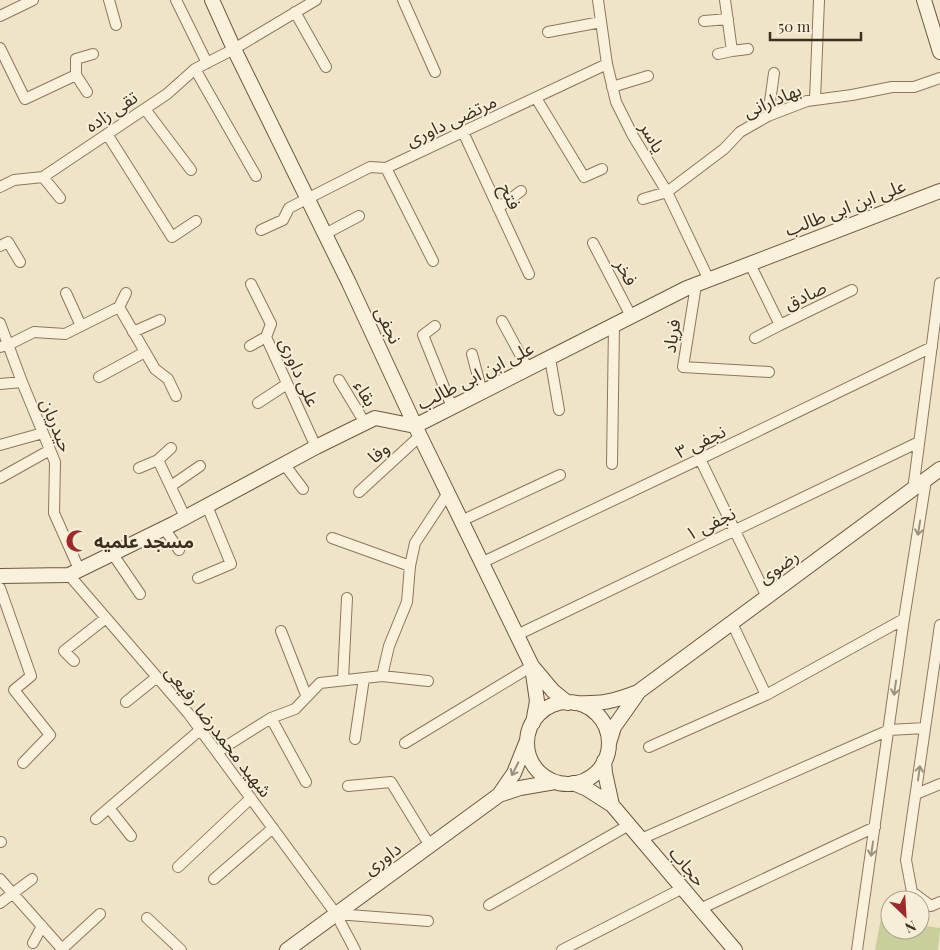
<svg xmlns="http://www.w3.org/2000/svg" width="940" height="950" font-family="'Playfair Display','Noto Sans Arabic',serif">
  <rect width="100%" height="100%" fill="#f0e4c8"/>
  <path fill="#c9cf9b" d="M 881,918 L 890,919 L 890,930 L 920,930 L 920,925 L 940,928 L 938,950 L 875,950 Z"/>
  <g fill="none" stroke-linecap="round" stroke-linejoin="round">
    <defs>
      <path id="street" d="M 109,0 L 116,25
        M 176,0 L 207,63
        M 403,0 L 435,72
        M 598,0 L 607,64 L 616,102 L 633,136 L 667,192 L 709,280
        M 295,12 L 326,67
        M 0,16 L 33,0
        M 704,21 L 728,19
        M 548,32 L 601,22
        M 0,48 L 25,99 L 76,75 L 87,92
        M 732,51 L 748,49
        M 718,54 L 732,51 L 725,0
        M 195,69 L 256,176
        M 76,75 L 76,59 L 93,54
        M 612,87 L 648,76
        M 536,98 L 584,177 L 602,169
        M 815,100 L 819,0
        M 145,109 L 191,170
        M 768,116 L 774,73
        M 463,132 L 529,274
        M 107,134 L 172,237 L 196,221
        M 386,168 L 433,261
        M 43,177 L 60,198
        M 0,187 L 14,180 L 43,177 L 167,94 L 195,69 L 234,49 L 316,0
        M 643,199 L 667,192 L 724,149 L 740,132 L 768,116 L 807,101 L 852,95 L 892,87 L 914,87 L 940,78
        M 498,208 L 521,191
        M 261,230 L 283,220 L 289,208 L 370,167 L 386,168 L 607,64
        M 325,234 L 359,216
        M 593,243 L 631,316
        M 0,246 L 8,242 L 20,262
        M 750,264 L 780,325 L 852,290
        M 251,284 L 271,324 L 266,337 L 316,447
        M 696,285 L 683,367 L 769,372
        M 66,293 L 81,326
        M 119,307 L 126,293
        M 502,321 L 528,369
        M 0,323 L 22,382 L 55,462 L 54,513 L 79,569
        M 435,326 L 423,335 L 452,407
        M 133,332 L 160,320
        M 755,338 L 780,325
        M 250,346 L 266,337
        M 0,347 L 8,345 L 34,332 L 65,334 L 119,307 L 155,369 L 168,379 L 176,396
        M 472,354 L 482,392
        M 550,358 L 559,410
        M 99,377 L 145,352
        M 339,380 L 365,423
        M 0,384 L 22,382
        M 258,403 L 287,384
        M 0,445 L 43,433
        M 171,448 L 158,460 L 185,517
        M 700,459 L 767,597
        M 284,464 L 303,489
        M 612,464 L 614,325
        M 139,468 L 158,460
        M 0,478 L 50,450
        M 171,486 L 200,466
        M 913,490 L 940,283
        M 359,492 L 420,436
        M 461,521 L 560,475
        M 164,528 L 179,550
        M 332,538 L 410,566
        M 112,553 L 140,594
        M 481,563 L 700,459 L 932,347
        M 69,575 L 188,713 L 336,914 L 355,950
        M 198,578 L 231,564 L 207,506
        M 0,588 L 31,676 L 14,690 L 50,735 L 23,763
        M 732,623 L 766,695
        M 940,625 L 906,860 L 912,892 L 931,906 L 940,902
        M 281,631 L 306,695
        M 517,635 L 919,442
        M 74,661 L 64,651 L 106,618
        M 382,676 L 428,681
        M 343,679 L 347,598
        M 126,702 L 157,677
        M 271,718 L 306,782
        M 355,739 L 364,678
        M 405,743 L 532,666
        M 649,747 L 766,695 L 904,619
        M 217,752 L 271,718 L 295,709 L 320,683 L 382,676 L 389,646 L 407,602 L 410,566 L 415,543 L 448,493
        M 348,786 L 391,782 L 430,846
        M 916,794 L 940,784
        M 109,808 L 131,836
        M 96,819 L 200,730
        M 641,839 L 889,730 L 925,728
        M 0,842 L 1,842
        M 178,867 L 251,798
        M 0,879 L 63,950
        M 214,879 L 273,828
        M 0,903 L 32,879
        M 489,905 L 629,825
        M 700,909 L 875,827
        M 336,914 L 428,921
        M 147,918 L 181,950
        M 33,943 L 42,926
        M 62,949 L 100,914
        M 562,950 L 683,888
        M 857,950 L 904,619 L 926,480"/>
      <path id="secondary" d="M 212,0 L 234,49 L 349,283 L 420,436 L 532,666 L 553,691 L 568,703
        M 924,0 L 940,52
        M 0,576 L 69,575 L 175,523 L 316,447 L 375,418 L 415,426 L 687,288 L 940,191
        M 532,667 L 537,701 L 533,723
        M527 743a41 41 0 1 1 82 0a41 41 0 1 1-82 0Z
        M 574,703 C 601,704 612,702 638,692 L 940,469
        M 609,743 L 614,727 L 638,693
        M 604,761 L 605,773 L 612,805
        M 573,783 L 587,789 L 612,805 L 735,950
        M 499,795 L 514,773 L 526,743
        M 287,950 L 499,795 L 520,788 L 555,782"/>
    </defs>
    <use href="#street" stroke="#8d765c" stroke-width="12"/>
    <use href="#secondary" stroke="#6f573f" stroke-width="16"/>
    <use href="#street" stroke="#faf1dc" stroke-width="10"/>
    <use href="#secondary" stroke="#faf1dc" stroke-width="14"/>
  </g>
  <defs><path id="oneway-shaft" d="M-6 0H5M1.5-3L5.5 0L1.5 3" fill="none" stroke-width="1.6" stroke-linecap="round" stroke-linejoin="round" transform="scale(1.25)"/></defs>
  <g stroke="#9c907e">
    <use href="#oneway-shaft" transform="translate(919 528) rotate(99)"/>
    <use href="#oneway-shaft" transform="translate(895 688) rotate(98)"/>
    <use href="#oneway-shaft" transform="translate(515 769) rotate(117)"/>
    <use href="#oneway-shaft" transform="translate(919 773) rotate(-82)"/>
    <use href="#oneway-shaft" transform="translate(872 849) rotate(98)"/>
  </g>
  <defs>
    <symbol id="mosque-bare" viewBox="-9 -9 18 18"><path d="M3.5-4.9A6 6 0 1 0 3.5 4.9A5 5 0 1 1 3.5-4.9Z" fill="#9e2a2b" stroke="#f7eed8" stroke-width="2.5" paint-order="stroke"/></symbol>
  </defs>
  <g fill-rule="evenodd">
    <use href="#mosque-bare" x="61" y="525" width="32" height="32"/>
  </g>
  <g text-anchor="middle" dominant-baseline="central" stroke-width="4" stroke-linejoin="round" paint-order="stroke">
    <g font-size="18" fill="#3d2e20" stroke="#f7eed8">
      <text transform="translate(772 100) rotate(-23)">بهادارانی</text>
      <text transform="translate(111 111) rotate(-34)">تقی زاده</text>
      <text transform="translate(451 120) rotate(-25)">مرتضی داوری</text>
      <text transform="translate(653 137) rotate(60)">یاسر</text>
      <text transform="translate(511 196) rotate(65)">فتح</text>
      <text transform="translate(845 207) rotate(-21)">علی ابن ابی طالب</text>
      <text transform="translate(627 272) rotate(62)">فخر</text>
      <text transform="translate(805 295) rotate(-26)">صادق</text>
      <text transform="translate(389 325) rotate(65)">نجفی</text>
      <text transform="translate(671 336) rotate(-81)">فریاد</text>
      <text transform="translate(300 372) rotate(66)">علی داوری</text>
      <text transform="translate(475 375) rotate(-27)">علی ابن ابی طالب</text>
      <text transform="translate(366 393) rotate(59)">بقاء</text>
      <text transform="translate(57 425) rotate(68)">حیدریان</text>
      <text transform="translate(700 441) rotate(-26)">نجفی ۳</text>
      <text transform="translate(378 452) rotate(-42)">وفا</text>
      <text transform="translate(710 523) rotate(-26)">نجفی ۱</text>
      <text transform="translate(778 566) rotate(-36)">رضوی</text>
      <text transform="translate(219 731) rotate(52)">شهید محمدرضا رفیعی</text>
      <text transform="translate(382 858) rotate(-36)">داوری</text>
      <text transform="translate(688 866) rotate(50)">حجاب</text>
    </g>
    <g font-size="18" font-weight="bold" fill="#3d2e20" stroke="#f7eed8" text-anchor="start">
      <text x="94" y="541">مسجد علمیه</text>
    </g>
  </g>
  <g transform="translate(905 915) rotate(155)"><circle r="24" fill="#f7eed8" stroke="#ada18e"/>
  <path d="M0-4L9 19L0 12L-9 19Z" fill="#9e2a2b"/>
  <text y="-8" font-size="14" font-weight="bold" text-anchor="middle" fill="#3d2e20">N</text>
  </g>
  <path d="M770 32v8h91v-8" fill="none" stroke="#3d2e20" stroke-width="2.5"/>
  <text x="778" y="32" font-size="15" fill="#3d2e20" stroke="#f7eed8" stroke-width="4" paint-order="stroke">50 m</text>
</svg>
